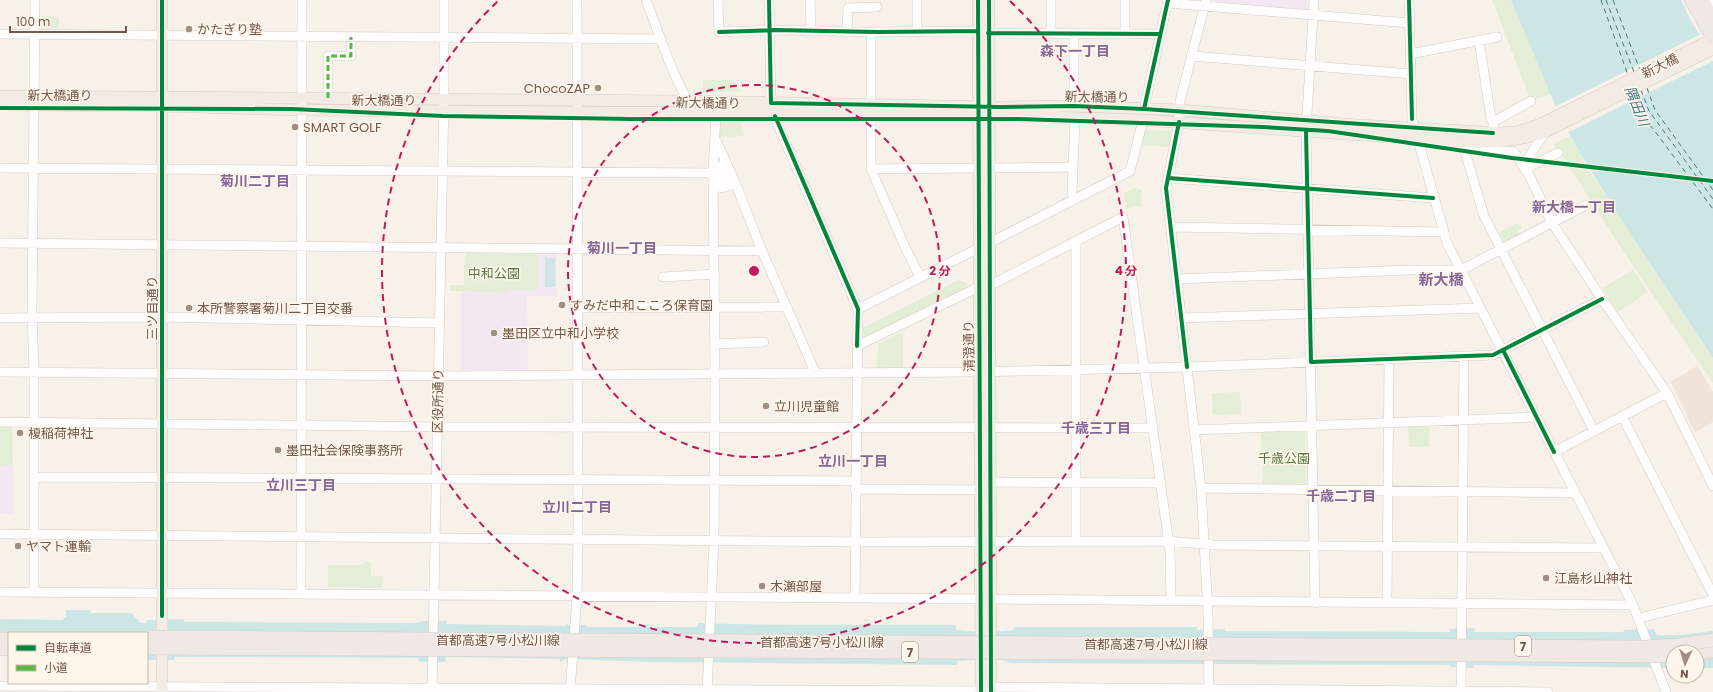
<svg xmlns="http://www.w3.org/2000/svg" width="1713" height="692" font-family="Poppins,'Noto Sans JP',sans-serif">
  <rect width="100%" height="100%" fill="#f7f1ea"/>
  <path fill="#f0e3d7" d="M 1697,366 L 1713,392 L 1713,422 L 1695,432 L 1671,382 Z"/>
  <path fill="#f3e8f2" d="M 1213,0 L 1308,0 L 1307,10 L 1212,2 Z
    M 537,254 L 557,254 L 557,296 L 527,296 L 528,370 L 461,370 L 461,292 L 506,293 L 507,290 L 537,290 Z
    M 0,465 L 13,465 L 14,514 L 0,514 Z"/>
  <path fill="#e4edd5" d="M 1492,0 L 1511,0 L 1551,94 L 1531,101 Z
    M 42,16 L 59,17 L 59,28 L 41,28 Z
    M 703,80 L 731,80 L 743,92 L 703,92 Z
    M 717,115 L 739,115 L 745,136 L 717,137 Z
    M 1145,130 L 1172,131 L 1168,147 L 1141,145 Z
    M 1571,136 L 1596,181 L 1713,358 L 1713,383 L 1623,251 L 1560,152 L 1558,153 L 1554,144 Z
    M 1135,188 L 1142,190 L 1141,207 L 1133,207 L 1126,209 L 1124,193 Z
    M 1517,223 L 1523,228 L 1518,230 L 1520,235 L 1504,242 L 1499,232 Z
    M 465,253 L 537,254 L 537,290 L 507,290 L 506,293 L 450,291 L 450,285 L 464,285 Z
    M 1633,270 L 1648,292 L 1618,312 L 1602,288 Z
    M 958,280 L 967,284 L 967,289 L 866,338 L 862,335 L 862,328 Z
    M 900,333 L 903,335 L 903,368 L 877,369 L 878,344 Z
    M 1240,392 L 1241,414 L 1213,415 L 1212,393 Z
    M 0,427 L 12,427 L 13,465 L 0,465 Z
    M 1408,427 L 1430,427 L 1429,447 L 1410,447 Z
    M 1302,431 L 1305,432 L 1306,484 L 1263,484 L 1261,432 Z
    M 364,562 L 371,562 L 371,576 L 383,576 L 382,588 L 328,587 L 328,565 L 364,565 Z"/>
  <path fill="#cce6e6" d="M 1511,0 L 1681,0 L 1692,23 L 1713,55 L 1713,358 C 1661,279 1607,202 1561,119 Z
    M 545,258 L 555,258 L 555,287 L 545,287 Z
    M 66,610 L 90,610 L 91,613 L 131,613 L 141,623 L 147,623 L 147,620 L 184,619 L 184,622 L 420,623 L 421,621 L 447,621 L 447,624 L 565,626 L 566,624 L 568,625 L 587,625 L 587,627 L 698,627 L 698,623 C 784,626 870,624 956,625 L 956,630 C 975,632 994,632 1013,630 L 1014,627 L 1197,627 L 1197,630 L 1225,629 L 1225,631 L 1450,632 L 1450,629 L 1474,628 L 1475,632 L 1623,632 L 1624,630 L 1654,629 L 1657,635 L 1681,635 L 1713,631 L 1713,668 L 1697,668 L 1697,652 L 1673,652 L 1673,668 L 1474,665 L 1473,668 L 1450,667 L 1450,665 L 1010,663 C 1001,657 970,660 957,661 L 957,665 L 650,662 L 566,659 L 560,662 L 560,659 L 446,657 L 445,662 L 419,662 L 418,658 L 175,657 L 175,660 L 147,660 L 147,633 L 9,633 L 9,656 L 0,656 L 0,619 L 63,620 L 64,617 L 66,617 Z"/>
  <path fill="#f7f1ea" d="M 1701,34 L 1713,51 L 1713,61 L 1567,133 L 1554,107 Z"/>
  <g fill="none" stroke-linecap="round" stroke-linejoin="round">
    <path stroke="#417980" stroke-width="1" stroke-dasharray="5 4" stroke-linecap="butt" d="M 1601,0 L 1628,75
      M 1606,0 L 1634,72
      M 1613,0 L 1640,70
      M 1647,88 L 1655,110 L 1713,190
      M 1641,90 L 1649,111 L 1713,199
      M 1634,93 L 1642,114 L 1713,209"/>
    <defs>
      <path id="minor" d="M 646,0 C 653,17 679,95 690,101
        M 718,0 L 719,32 L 775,30 L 877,32 L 978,31
        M 769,0 L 771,109 L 858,309 L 855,598
        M 810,0 L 811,30
        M 1206,0 L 1180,101 L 1179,122 L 1166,188 L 1201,488 L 1208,613 L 1209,692
        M 1314,0 L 1306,131 L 1315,603
        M 1409,0 L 1412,119 L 1447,243 L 1633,605 L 1666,692
        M 1711,0 L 1713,3
        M 1168,3 L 1409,23
        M 847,31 L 848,8 L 877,7
        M 917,31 L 917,0
        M 988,33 L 1160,34
        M 1051,33 L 1051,0
        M 1125,33 L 1125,0
        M 0,34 L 661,39
        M 1074,34 L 1074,106
        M 1479,40 L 1491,119 L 1493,122 L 1493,133
        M 1410,54 L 1497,37
        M 1192,56 L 1411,74
        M 328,98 L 328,56 L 351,56 L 351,37
        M 871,103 L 871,32
        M 1144,109 L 1168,0
        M 871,113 L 871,169 L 905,247 L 920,277
        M 1493,122 L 1531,101
        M 716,140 L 735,182 L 762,251 L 816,374
        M 1461,142 L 1464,148 L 1514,152 L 1529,175 L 1551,221 L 1602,299 L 1667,393 L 1713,486
        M 1464,148 L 1484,216 L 1594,431
        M 722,165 L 732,185 L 721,188 Z
        M 1528,167 L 1558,153
        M 0,168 L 713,173
        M 988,168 L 1073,167
        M 871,169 L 978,168
        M 1528,172 L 1527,160 L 1545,132
        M 1168,178 L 1433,198
        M 1074,199 L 1072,193 L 1075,118
        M 1171,227 L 1443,232
        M 0,243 L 762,251
        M 989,243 L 1130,171 L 1143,120
        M 663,277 L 715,274
        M 1177,279 L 1409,270 L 1461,270 L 1586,205
        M 989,286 L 1123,217 L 1170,551 L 1171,601
        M 577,308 L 786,307
        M 858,309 L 979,248
        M 0,318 L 162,317 L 440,323
        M 1181,318 L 1481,308
        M 715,344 L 764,342
        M 857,346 L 979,287
        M 0,372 L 439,376 L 971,372 L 1187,367 L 1493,355 L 1602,299
        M 1622,416 L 1713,595
        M 0,422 L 444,427 L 1152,428
        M 1195,430 L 1536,417
        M 1554,452 L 1667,393
        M 34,477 L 856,481
        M 990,482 L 1160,483
        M 1201,488 L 1574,493
        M 855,489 L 981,490
        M 0,534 L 863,542 L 1168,541 L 1214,545 L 1602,548
        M 1076,541 L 1076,242
        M 0,592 L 998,599 L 1633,605
        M 34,592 L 34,372 L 32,311 L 35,0
        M 301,594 L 302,0
        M 1387,603 L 1389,359
        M 1639,618 L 1713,600
        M 0,686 L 981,691 L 991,687 L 1548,692
        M 432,692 L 444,99 L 444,0
        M 570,692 L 577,596 L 578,539 L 577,0
        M 707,692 L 714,541 L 715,374 L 713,173 L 716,114
        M 1461,692 L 1464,356"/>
      <path id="major" d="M 162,0 L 162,692
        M 978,0 L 981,692
        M 989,0 L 991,692
        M 0,96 L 690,101 L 1001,107 L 1074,106 L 1180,110 L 1357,125 L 1500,133 L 1517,132 L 1541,124 L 1713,39
        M 0,105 L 162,106 L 302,110 L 988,115 L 1143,120 L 1461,142 C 1490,142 1517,142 1545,132 L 1713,49"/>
      <path id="highway" d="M 1691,0 L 1713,38
        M 1702,0 L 1713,21
        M 0,639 L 9,639
        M 0,649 L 9,649
        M 1697,653 L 1713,651"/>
    </defs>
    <use href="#minor" stroke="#d5ccc7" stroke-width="10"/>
    <use href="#major" stroke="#d5ccc6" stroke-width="12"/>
    <use href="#highway" stroke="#d5ccc6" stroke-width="14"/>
    <use href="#minor" stroke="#fefdfc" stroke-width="9"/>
    <use href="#major" stroke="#f2ece5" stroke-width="11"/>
    <use href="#highway" stroke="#f0e8e4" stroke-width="13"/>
    <defs>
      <path id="highway-bridge" d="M 147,637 L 1643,647 L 1678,645 L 1713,640
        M 147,648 L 1673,656"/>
    </defs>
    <use href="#highway-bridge" stroke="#d5ccc6" stroke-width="14" stroke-linecap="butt"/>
    <use href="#highway-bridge" stroke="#f0e8e4" stroke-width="13"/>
    <path stroke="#58b947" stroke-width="3" stroke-dasharray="6 3" stroke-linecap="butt" d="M 328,98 L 328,56 L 351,56 L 351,37"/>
    <defs>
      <path id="cycleway" d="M 769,0 L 771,103 L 1001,107 L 1074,106 L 1144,109 L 1493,133
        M 978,0 L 981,692
        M 989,0 L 991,692
        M 1409,0 L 1412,119
        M 719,32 L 775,30 L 877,32 L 978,31
        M 988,33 L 1160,34
        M 0,108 L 292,109 L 443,116 L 632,119 L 1019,119 L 1263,127 L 1328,131 L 1512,158 L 1713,181
        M 1144,109 L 1168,0
        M 775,116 L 858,309 L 857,346
        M 1179,122 L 1166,188 L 1187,367
        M 1306,131 L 1311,362 L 1493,355 L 1602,299
        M 1168,178 L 1433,198
        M 1503,350 L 1554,452
        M 162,616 L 162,0"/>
    </defs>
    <use href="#cycleway" stroke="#fff6eb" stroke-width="6"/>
    <use href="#cycleway" stroke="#00873e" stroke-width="4"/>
  </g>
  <g fill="none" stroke="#c2185b" stroke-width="2" stroke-dasharray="7 5">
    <circle cx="754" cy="271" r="186"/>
    <path d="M1010 1A372 372 0 1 1 498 1"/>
  </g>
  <g fill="#a28d82" stroke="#fff6eb" stroke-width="1.5">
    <circle cx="189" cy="29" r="4"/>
    <circle cx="598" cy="88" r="4"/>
    <circle cx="295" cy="127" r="4"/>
    <circle cx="562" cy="305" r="4"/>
    <circle cx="189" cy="308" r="4"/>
    <circle cx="494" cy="333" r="4"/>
    <circle cx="766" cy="406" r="4"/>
    <circle cx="20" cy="433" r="4"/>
    <circle cx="278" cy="450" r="4"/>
    <circle cx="18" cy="546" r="4"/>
    <circle cx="1546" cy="578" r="4"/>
    <circle cx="762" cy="586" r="4"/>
  </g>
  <g text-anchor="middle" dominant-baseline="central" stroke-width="3" stroke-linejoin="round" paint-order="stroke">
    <g fill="#fff6eb" stroke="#9e877a" stroke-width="1">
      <rect x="1515" y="636" width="16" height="20" rx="3"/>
      <rect x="902" y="642" width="16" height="20" rx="3"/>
    </g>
    <g font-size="12" font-weight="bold" fill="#74574a">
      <text x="1523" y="646">7</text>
      <text x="910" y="652">7</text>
    </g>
    <g font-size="13" fill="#74574a" stroke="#fff6eb" text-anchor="start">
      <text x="197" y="29">かたぎり塾</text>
      <text x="590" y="88" text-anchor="end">ChocoZAP</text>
      <text x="303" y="127">SMART GOLF</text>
      <text x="570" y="305">すみだ中和こころ保育園</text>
      <text x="197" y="308">本所警察署菊川二丁目交番</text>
      <text x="502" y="333">墨田区立中和小学校</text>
      <text x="774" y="406">立川児童館</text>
      <text x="28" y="433">榎稲荷神社</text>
      <text x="286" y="450">墨田社会保険事務所</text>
      <text x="26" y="546">ヤマト運輸</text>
      <text x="1554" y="578">江島杉山神社</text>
      <text x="770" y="586">木瀬部屋</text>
    </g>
    <g font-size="13" fill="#74574a" stroke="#fff6eb">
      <text transform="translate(1660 66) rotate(-26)">新大橋</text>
      <text x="60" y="95">新大橋通り</text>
      <text transform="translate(1097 97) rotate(1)">新大橋通り</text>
      <text x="384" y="100">新大橋通り</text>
      <text transform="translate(708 103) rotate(1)">新大橋通り</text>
      <text transform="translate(152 308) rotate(-90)">三ツ目通り</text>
      <text transform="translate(969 346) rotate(-91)">清澄通り</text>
      <text transform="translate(438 401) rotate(-89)">区役所通り</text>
      <text x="498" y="640">首都高速7号小松川線</text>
      <text x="822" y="642">首都高速7号小松川線</text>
      <text x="1146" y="644">首都高速7号小松川線</text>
    </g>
    <g font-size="13" fill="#557a42" stroke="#fff6eb">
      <text x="494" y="273">中和公園</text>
      <text x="1284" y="458">千歳公園</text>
    </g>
    <g font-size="14" font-weight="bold" fill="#846698" stroke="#fff6eb">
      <text x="1075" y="51">森下一丁目</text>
      <text x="255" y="181">菊川二丁目</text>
      <text x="1574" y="207">新大橋一丁目</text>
      <text x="622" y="248">菊川一丁目</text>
      <text x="1096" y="428">千歳三丁目</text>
      <text x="853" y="461">立川一丁目</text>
      <text x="301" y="485">立川三丁目</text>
      <text x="1341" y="496">千歳二丁目</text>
      <text x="577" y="507">立川二丁目</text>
    </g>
    <g font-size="14" font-style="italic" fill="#417980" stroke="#fff6eb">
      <text transform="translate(1637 106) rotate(68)">隅田川</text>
    </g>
    <g font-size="15" font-weight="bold" fill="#846698" stroke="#fff6eb">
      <text x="1441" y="279">新大橋</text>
    </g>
  </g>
  <circle cx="754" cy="271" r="6" fill="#c2185b" stroke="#fff6eb" stroke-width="2"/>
  <g font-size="12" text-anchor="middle" font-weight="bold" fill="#c2185b" stroke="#fff6eb" stroke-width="3" stroke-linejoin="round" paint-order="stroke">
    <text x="940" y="275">2 分</text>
    <text x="1126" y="275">4 分</text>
  </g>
  <rect x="8" y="632" width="140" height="52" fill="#fff6eb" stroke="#c7b6ab"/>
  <rect x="16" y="645" width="20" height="6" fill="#00873e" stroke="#c7b6ab"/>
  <text x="44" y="652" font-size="12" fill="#74574a">自転車道</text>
  <rect x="16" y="665" width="20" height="6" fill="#58b947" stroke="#c7b6ab"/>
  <text x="44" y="672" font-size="12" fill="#74574a">小道</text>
  <g transform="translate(1685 664) rotate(184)"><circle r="19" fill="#fff6eb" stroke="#c7b6ab"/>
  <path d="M0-3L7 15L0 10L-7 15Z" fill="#a28d82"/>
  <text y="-6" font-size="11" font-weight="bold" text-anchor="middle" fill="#74574a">N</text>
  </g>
  <path d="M10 26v6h116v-6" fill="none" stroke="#74574a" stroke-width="2"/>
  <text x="16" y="26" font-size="12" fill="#74574a" stroke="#fff6eb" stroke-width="3" paint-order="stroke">100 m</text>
</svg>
